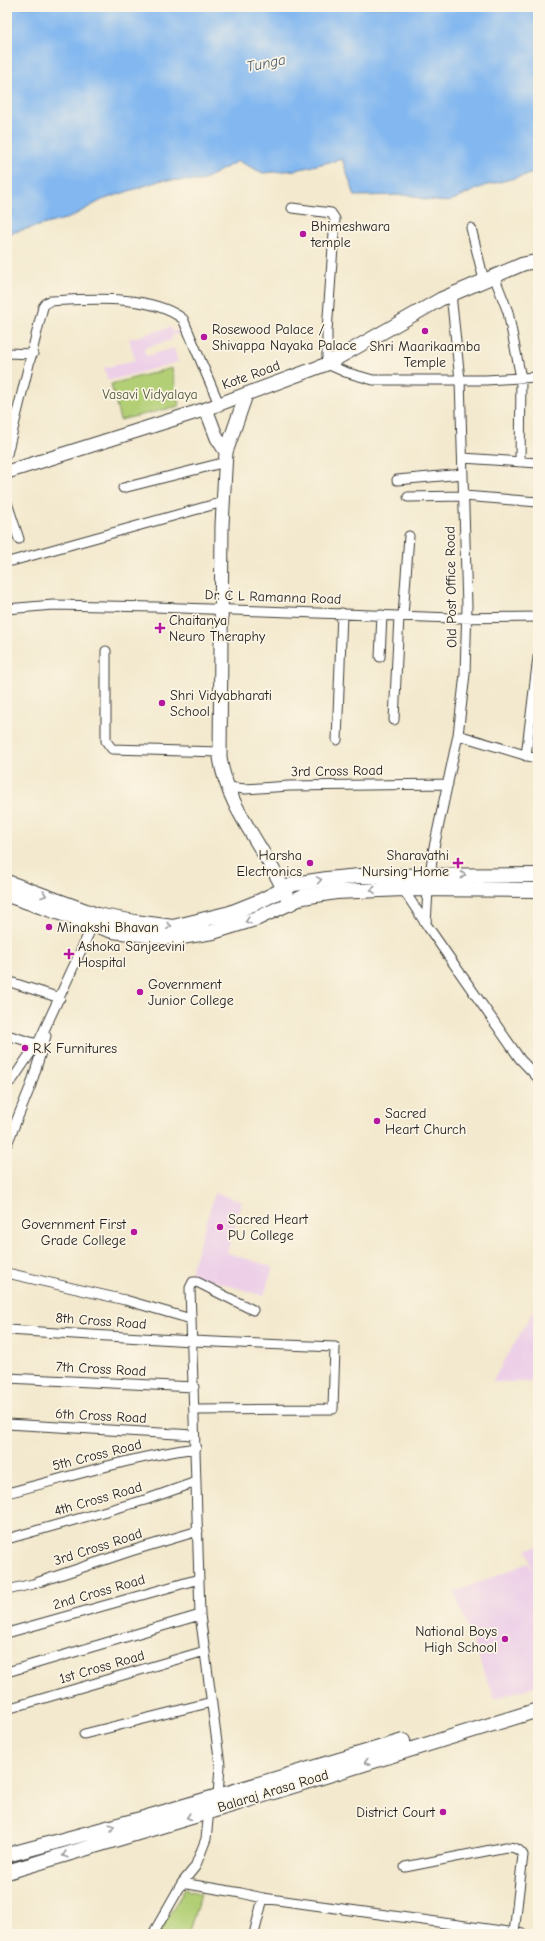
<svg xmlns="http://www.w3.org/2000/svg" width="545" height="1941" font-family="'Comic Neue',sans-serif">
  <rect width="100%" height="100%" fill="#fcf5e5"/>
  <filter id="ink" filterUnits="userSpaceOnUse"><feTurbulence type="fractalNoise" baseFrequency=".025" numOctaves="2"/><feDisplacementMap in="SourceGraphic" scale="8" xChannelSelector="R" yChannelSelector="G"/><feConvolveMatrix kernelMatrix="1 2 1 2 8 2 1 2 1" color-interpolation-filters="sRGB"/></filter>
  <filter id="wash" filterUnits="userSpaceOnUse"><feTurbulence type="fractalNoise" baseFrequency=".012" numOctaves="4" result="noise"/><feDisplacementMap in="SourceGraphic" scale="16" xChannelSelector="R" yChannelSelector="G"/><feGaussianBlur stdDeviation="0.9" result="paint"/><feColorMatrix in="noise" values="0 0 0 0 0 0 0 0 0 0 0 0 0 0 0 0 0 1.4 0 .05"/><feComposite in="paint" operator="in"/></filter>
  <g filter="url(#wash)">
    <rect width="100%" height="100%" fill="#f3e9ce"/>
    <path fill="#edd0e8" d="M 171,327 L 172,332 L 178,330 L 179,334 L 171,336 L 172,340 L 144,348 L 146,356 L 174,348 L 178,362 L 108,381 L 104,368 L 135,360 L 129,339 Z
      M 215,1193 L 242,1201 L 227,1253 L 273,1267 L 264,1296 L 190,1274 Z
      M 538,1303 L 538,1382 L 492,1382 Z
      M 538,1546 L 538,1685 L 494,1699 L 454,1592 L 529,1563 L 533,1573 L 527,1549 Z"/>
    <path fill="#b2cf76" stroke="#677649" d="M 172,368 L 179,406 L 120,420 L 111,384 Z
      M 185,1889 L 201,1894 L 188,1934 L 157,1934 Z"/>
    <path fill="#82b7f0" stroke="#4f6a86" d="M 7,7 L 538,7 L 538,172 L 484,186 L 448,202 L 427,200 L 409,195 L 355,196 L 342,159 L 296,170 L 263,173 L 238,161 L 201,181 L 162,180 L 102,200 L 69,218 L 7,234 Z"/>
  </g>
  <g filter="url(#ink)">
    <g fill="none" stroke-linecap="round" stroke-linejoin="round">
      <defs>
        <path id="street" d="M 292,208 L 331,213 L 335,219 L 327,331 L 327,364 L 345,372 L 373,380 L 486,380 L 538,377
          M 471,228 L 484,280
          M 494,276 L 508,312 L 521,378 L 520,462
          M 7,353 L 33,354
          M 7,454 L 43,307 L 46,303 L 50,301 C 89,299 151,294 183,319 L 219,404
          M 463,458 L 538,463
          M 397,480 L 463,474
          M 123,488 L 226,462
          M 408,497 L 464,496 L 538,502
          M 7,503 L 19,539
          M 12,561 L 223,502
          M 7,609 L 53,605 L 155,607 L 452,618 L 538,617
          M 403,616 L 409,536
          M 106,651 L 106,741 L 112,749 L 220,752
          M 380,657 L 382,615
          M 394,720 L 399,616
          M 458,735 L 538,759
          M 337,740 L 342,613
          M 526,756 L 538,657
          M 228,787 L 245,789 L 289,786 L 448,784
          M 430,876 L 433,852 L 458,735 L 465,674 L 467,606 L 460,380 L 451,294
          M 403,889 L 426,924
          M 428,890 L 426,924 L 520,1059 L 538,1078
          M 7,981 L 60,998
          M 7,1035 L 37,1044
          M 7,1084 L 13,1079 L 40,1039 L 95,920
          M 7,1144 L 31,1085 L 46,1036
          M 7,1273 L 125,1300 L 191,1319 L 200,1615 L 220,1765 L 218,1796 L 209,1811 L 206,1839 L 195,1867 L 182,1883 L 241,1893 L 263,1898 L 524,1934
          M 191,1319 L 190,1288 L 193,1282 L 197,1282 L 253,1310
          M 7,1330 L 192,1341 L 335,1347 L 333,1409 L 195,1410
          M 7,1378 L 194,1387
          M 7,1424 L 194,1435
          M 7,1493 C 70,1477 131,1457 196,1448
          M 7,1539 L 145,1500 L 196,1482
          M 7,1590 L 33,1584 L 131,1551 L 198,1531
          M 7,1633 L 199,1579
          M 7,1672 L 200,1615
          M 7,1709 L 205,1651
          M 84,1734 L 212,1702
          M 405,1867 L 506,1847 C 514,1847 518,1848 523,1855 L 514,1933
          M 153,1934 L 182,1883
          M 254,1934 L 263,1898"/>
        <path id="secondary" d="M 246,395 L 226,452 L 222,525 L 220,757 C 227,811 271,854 290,904
          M 206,409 L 217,438 L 226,452
          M 7,472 L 206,409 L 327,364 L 441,299 L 523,264 L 538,261"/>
        <path id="primary" d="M 7,882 L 97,915 L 135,922 L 173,927 L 230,913 L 260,901 L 294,884 L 327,879 L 359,876 L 538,875
          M 7,895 L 112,931 L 175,938 L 213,932 L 258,918 L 303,897 L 336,892 L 403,889 L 538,890
          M 7,1855 L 144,1818 L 403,1741
          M 7,1872 L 235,1804 L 538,1710"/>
      </defs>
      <use href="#street" stroke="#3c3b37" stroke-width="11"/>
      <use href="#secondary" stroke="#3c3b37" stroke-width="15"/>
      <use href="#primary" stroke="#3c3b37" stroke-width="16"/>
      <use href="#street" stroke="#fff" stroke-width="9"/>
      <use href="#secondary" stroke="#fff" stroke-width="13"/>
      <use href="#primary" stroke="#fff" stroke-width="14"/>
    </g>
    <defs><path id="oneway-chevron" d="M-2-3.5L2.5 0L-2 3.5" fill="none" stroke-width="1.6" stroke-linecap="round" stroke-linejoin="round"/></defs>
    <g stroke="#999">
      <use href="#oneway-chevron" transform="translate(463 875) rotate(-1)"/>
      <use href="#oneway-chevron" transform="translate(319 880) rotate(-10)"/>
      <use href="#oneway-chevron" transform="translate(373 890) rotate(177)"/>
      <use href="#oneway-chevron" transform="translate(44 895) rotate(20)"/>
      <use href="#oneway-chevron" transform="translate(248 921) rotate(163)"/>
      <use href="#oneway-chevron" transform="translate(169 926) rotate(3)"/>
      <use href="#oneway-chevron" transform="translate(367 1762) rotate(163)"/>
      <use href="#oneway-chevron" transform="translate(189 1817) rotate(163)"/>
      <use href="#oneway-chevron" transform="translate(112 1827) rotate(-15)"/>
      <use href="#oneway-chevron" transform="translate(65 1855) rotate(163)"/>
    </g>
  </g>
  <g fill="#b5179e" stroke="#fcf5e5" stroke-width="1.5">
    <circle cx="303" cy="234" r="4"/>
    <circle cx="425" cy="331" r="4"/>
    <circle cx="204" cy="337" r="4"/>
    <path d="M158 622h4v4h4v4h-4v4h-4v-4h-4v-4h4z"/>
    <circle cx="162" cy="703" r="4"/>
    <circle cx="310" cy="863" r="4"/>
    <path d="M456 857h4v4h4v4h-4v4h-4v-4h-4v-4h4z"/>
    <circle cx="49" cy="927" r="4"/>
    <path d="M67 948h4v4h4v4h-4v4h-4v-4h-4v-4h4z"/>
    <circle cx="140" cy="992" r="4"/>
    <circle cx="25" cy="1048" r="4"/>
    <circle cx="377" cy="1121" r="4"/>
    <circle cx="220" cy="1227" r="4"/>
    <circle cx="134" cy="1232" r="4"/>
    <circle cx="505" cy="1639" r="4"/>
    <circle cx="443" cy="1812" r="4"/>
  </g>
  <g text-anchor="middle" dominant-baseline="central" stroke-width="3.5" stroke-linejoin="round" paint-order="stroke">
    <g font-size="14" fill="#1c1c1c" stroke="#fcf5e5" text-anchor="start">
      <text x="311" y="226">Bhimeshwara<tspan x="311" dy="16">temple</tspan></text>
      <text x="212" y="329">Rosewood Palace /<tspan x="212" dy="16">Shivappa Nayaka Palace</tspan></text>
      <text x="425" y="346" text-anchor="middle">Shri Maarikaamba<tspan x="425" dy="16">Temple</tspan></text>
      <text x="169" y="620">Chaitanya<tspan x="169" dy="16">Neuro Theraphy</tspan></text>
      <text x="170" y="695">Shri Vidyabharati<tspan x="170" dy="16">School</tspan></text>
      <text x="302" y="855" text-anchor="end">Harsha<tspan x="302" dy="16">Electronics</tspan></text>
      <text x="449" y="855" text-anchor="end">Sharavathi<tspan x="449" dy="16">Nursing Home</tspan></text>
      <text x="57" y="927">Minakshi Bhavan</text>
      <text x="78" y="946">Ashoka Sanjeevini<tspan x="78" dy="16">Hospital</tspan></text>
      <text x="148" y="984">Government<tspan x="148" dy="16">Junior College</tspan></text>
      <text x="33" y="1048">R.K Furnitures</text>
      <text x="385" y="1113">Sacred<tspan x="385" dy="16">Heart Church</tspan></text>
      <text x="228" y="1219">Sacred Heart<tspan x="228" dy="16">PU College</tspan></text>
      <text x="126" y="1224" text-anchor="end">Government First<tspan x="126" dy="16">Grade College</tspan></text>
      <text x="497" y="1631" text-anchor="end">National Boys<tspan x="497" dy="16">High School</tspan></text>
      <text x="435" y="1812" text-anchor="end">District Court</text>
    </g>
    <g font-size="14" fill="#1c1c1c" stroke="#fcf5e5">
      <text transform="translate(251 375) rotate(-20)">Kote Road</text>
      <text transform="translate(451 587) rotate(-91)">Old Post Office Road</text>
      <text transform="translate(273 597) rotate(2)">Dr. C L Ramanna Road</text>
      <text transform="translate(337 771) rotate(-1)">3rd Cross Road</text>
      <text transform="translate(101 1321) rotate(4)">8th Cross Road</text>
      <text transform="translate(101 1369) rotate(3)">7th Cross Road</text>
      <text transform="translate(101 1416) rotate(3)">6th Cross Road</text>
      <text transform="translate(97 1455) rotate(-14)">5th Cross Road</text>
      <text transform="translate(98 1499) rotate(-16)">4th Cross Road</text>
      <text transform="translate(98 1547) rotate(-18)">3rd Cross Road</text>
      <text transform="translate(99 1592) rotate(-16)">2nd Cross Road</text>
      <text transform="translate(102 1667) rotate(-16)">1st Cross Road</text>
      <text transform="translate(273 1791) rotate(-17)">Balaraj Arasa Road</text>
    </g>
    <g font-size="14" fill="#505b3c" stroke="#fcf5e5">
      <text x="150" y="394">Vasavi Vidyalaya</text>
    </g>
    <g font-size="15" font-style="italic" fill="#455a71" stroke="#fcf5e5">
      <text transform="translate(266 63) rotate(-11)">Tunga</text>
    </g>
  </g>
  <rect width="545" height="1941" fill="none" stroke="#fcf5e5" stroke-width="24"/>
</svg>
